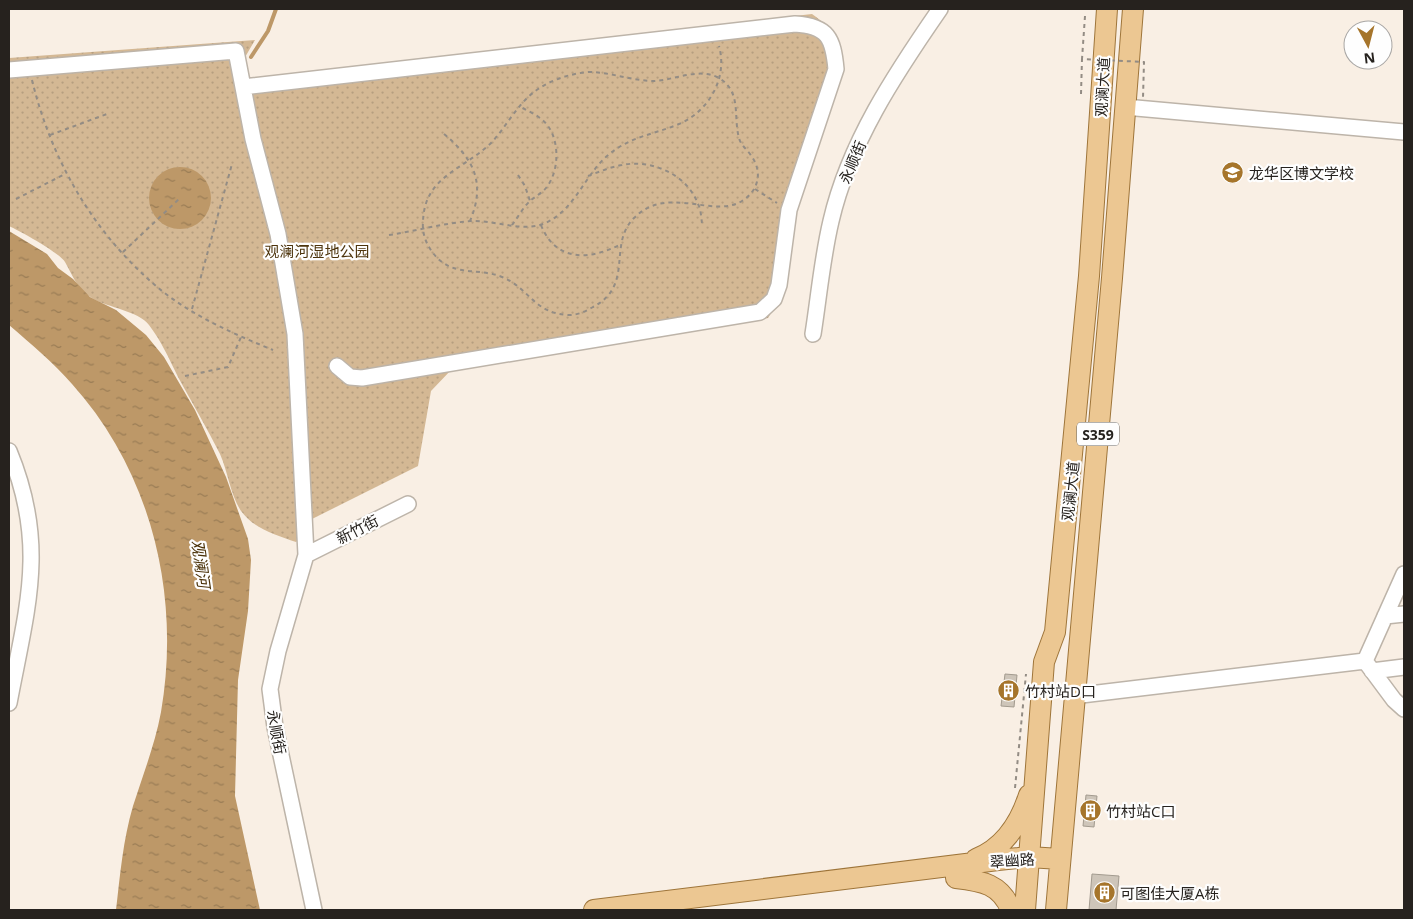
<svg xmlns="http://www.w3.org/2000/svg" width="1413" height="919" font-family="'Open Sans','Noto Sans SC',sans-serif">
  <defs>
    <pattern id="grass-dots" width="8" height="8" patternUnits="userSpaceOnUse" patternTransform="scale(1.25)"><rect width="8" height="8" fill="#d4b894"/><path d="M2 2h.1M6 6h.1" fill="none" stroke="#b69e7f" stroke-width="1.8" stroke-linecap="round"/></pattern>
    <pattern id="water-ripples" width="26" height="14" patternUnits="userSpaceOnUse" patternTransform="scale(1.25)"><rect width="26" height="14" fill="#bd9868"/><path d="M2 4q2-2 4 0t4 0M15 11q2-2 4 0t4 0" fill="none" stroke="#997c55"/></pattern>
  </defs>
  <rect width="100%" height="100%" fill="#f9efe4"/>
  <path fill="url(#grass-dots)" d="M 812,14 C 834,30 843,40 842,69 L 795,206 L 782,296 L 768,318 L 452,369 L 431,391 L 418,466 L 302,524 L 302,536 L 296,542 C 276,535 254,529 241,511 C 230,494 228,472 220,454 C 207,428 192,403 178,377 C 169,359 162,342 149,325 C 139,311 108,308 92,298 C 77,289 73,276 65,262 C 60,253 20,231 9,226 L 9,58 L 255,40 L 244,59 L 249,79 Z"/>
  <path fill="url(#water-ripples)" d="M149 198a31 31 0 1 1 62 0a31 31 0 1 1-62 0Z
    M 9,231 L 47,254 L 58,268 L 73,279 L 90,297 L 116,310 L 146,335 L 164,357 L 195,410 L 226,477 L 248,539 L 251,560 L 248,611 L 238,680 L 235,796 L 260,910 L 116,910 C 120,875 123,840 133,806 C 143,775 155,744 161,712 C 181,596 152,473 72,384 C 53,362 31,344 9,325 Z"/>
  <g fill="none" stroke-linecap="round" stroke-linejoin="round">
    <path stroke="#bd9868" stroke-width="4" d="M 251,57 L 268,31 L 276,9"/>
  </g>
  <path fill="#cec5b9" stroke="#a39b8f" d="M 1005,674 L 1017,675 L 1014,707 L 1001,706 Z
    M 1086,795 L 1097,796 L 1094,827 L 1083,826 Z
    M 1092,874 L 1119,876 L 1116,910 L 1089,910 Z"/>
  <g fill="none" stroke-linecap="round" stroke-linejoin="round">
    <defs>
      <path id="minor" d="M 9,70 L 236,51 L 253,139 L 278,234 L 295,334 L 306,555 L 278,651 L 270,689 L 275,727 L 314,910
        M 243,87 L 795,24 C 828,26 833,38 836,69 L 789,210 L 779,285 L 774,299 L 760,312 L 362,378 L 350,377 L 337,366
        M 1125,107 L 1404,132
        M 813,334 C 819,296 822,259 831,221 C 849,143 895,74 940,9
        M 9,451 C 48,545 27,607 9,703
        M 306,555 L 408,504
        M 1385,616 L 1404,614
        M 1365,661 L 1394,700 L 1404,709
        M 1372,671 L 1404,667
        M 1073,696 L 1365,661 L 1404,574"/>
      <path id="major" d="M 976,859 C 1004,848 1020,823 1029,795
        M 956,878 C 982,881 1001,884 1011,910
        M 594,910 L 998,860 L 1029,857 L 1060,859
        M 1025,910 L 1044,662 L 1055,632 L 1089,276 L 1107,9
        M 1056,910 L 1112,278 L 1133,9"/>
    </defs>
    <use href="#minor" stroke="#bdb4a9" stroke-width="18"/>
    <use href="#major" stroke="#9e753a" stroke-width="22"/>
    <path stroke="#938c84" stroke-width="2" stroke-dasharray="4 4" stroke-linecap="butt" d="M 588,72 C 611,72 632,81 654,81 C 675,80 699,67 719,78 C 742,92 733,116 739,138 C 741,146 748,150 752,157 C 763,173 758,191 742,201 C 713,219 667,184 634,218 C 607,245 635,285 593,307 C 586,311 578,315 570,315 C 533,314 530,288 502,277 C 478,267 452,278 433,253 C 426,244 422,233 423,222 C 424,177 461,171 490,144 C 501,133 509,119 519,107 C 536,85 561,75 588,72 Z
      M 32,80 C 52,163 96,237 162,291 C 195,317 234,334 273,350
      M 1081,94 L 1082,59
      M 444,134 C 474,159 486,183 470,221
      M 50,135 L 107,114
      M 518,175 L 525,186 L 530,201
      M 588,176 C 599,172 610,167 622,165 C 651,159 687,174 698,204 C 701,209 701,217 702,223
      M 755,189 L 777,203
      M 16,199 L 65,174
      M 512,225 C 518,217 524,206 531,200 C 536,196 542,193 546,188 C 559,172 560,143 548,126 C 541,116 529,112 519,106
      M 541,225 C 556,263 591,260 621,244
      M 389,235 C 416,231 444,223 471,221 C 494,220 522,232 543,224 C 574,212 584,176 607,156 C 630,136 653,135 679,124 C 709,111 728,78 719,46
      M 123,252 L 179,199
      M 192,309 L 232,164
      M 185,376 L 228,367 L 241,337
      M 1015,788 L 1026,674"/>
    <use href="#minor" stroke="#fff" stroke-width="15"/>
    <use href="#major" stroke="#ecc792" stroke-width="20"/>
    <path stroke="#938c84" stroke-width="2" stroke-dasharray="4 4" stroke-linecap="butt" d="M 1085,16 L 1082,59 L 1144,62 L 1143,98"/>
  </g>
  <defs>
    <symbol id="school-disc" viewBox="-11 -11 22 22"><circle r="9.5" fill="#a6752b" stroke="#fefefe"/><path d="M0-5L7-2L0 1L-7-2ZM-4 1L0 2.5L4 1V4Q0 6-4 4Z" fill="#fff"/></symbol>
    <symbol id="building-disc" viewBox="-11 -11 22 22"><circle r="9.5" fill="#a6752b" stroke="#fefefe"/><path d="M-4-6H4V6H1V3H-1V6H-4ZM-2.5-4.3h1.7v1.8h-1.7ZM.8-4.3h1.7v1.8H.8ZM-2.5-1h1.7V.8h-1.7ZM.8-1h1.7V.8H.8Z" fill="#fff"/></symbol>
  </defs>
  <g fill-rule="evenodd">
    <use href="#school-disc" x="1220" y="160" width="25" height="25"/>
    <use href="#building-disc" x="996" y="678" width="25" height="25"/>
    <use href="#building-disc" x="1078" y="798" width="25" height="25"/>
    <use href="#building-disc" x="1092" y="880" width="25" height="25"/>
  </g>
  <g text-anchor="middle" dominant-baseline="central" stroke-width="4.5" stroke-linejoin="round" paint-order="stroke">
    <rect fill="#fefefe" stroke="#676461" stroke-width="1" x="1077" y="422.5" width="42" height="23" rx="4"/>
    <g font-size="14" font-weight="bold" fill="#26221e">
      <text x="1098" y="434">S359</text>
    </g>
    <g font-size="15" fill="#26221e" stroke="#fefefe">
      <text transform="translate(1102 87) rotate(-87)">观澜大道</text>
      <text transform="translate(852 162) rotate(-67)">永顺街</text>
      <text transform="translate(1070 491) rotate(-84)">观澜大道</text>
      <text transform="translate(357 529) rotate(-27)">新竹街</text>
      <text transform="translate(277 732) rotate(80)">永顺街</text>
      <text transform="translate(1012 860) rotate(-4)">翠幽路</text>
    </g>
    <g font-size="15" fill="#26221e" stroke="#fefefe" text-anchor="start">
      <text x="1249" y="173">龙华区博文学校</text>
      <text x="1025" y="691">竹村站D口</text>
      <text x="1106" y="811">竹村站C口</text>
      <text x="1120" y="893">可图佳大厦A栋</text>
    </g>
    <g font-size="15" fill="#4d340c" stroke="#fefefe">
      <text x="317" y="251">观澜河湿地公园</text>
    </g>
    <g font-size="16" font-style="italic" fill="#4b3209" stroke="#fefefe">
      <text transform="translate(201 564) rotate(82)">观澜河</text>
    </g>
  </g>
  <rect width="1413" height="919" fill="none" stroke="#26221e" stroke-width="20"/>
  <g transform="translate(1368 45) rotate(173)"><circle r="24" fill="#fefefe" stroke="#a8a6a4"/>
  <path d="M0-4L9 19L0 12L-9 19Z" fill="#a6752b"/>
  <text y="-8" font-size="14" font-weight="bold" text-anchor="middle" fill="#26221e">N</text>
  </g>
</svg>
